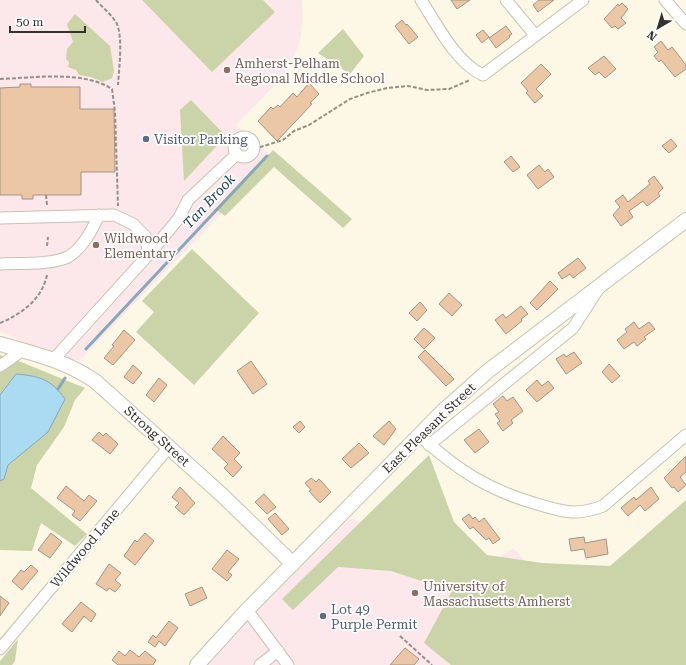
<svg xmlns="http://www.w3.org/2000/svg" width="686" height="665" font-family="'Roboto Serif',serif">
  <rect width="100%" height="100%" fill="#fcf8e5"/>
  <path fill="#fce7eb" d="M 0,0 L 302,0 L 303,19 L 300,41 L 292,61 L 280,80 L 236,125 L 274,159 L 79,361 L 40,350 L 0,331 Z
    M 350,518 L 479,571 L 513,548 L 566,604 L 519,665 L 207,665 L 230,638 Z"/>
  <path fill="#cbd3a8" d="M 142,0 L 263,0 L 275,12 L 212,72 Z
    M 75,14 L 110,46 L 114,71 L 112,78 L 103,82 L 91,77 L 79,75 L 76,70 L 68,67 L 69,62 L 66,59 L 67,49 L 73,42 L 67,24 Z
    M 343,29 L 364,56 L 350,74 L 318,53 Z
    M 191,100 L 226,136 L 184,181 L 180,110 Z
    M 273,150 L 352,219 L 343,228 L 274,167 L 225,216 L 217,210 Z
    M 192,249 L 259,313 L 194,385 L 136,332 L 154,312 L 142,301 Z
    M 0,355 L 21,362 L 85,388 L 75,400 L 64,427 L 37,465 L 31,488 L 87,534 L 75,546 L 41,523 L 32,551 L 0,550 Z
    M 429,455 L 454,522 L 487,555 L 542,563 L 610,566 L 686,500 L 686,665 L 451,665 L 424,643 L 452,591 L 391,571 L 338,567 L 293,610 L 282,599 Z
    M 18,639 L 15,661 L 12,665 L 0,665 L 0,661 Z"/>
  <path fill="#aadbf3" stroke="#87a8b7" d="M 16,374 C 39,376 51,379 65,399 L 48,432 L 8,465 L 4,479 L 0,481 L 0,395 Z"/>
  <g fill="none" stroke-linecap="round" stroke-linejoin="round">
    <path stroke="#87a8b7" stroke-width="3" d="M 86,349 L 267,156
      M 58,389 L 65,378"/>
  </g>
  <path fill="#ebc7a5" stroke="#a19487" d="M 451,0 L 470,0 L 457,9 Z
    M 539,0 L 554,0 L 538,12 L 533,5 Z
    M 622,3 L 628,9 L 621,18 L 626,23 L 618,29 L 615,26 L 612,28 L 604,19 L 618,4 L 619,6 Z
    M 402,20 L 406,25 L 407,24 L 418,37 L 409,44 L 395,26 Z
    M 506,26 L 512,34 L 509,36 L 510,37 L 496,48 L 489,38 Z
    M 483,30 L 489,37 L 482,43 L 476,35 Z
    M 661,41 L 668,50 L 672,47 L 686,65 L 686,69 L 675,77 L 661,60 L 659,62 L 654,56 L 658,52 L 654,47 Z
    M 604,56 L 616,69 L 605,78 L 599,72 L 595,75 L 588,68 Z
    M 541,64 L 551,74 L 536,89 L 543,96 L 535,103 L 526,93 L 528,91 L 521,83 Z
    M 309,83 L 319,94 L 310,103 L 312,104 L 277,141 L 258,121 L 271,107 L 273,109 L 278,105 L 280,107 L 293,93 L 297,97 Z
    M 20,84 L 31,84 L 31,87 L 80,87 L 80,109 L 114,109 L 115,172 L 81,172 L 81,195 L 33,195 L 33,199 L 22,199 L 22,195 L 0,195 L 0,88 L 20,87 Z
    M 671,139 L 677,146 L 669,153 L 662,146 Z
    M 511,156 L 520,167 L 513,172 L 504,162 Z
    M 539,165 L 545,172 L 548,169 L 554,177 L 538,189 L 527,175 Z
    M 654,176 L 663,188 L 658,193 L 660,196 L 647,206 L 643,201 L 629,211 L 633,217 L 621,226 L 613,215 L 620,207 L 615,201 L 623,195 L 628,202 L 650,184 L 648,181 Z
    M 578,258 L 586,268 L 573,278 L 570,274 L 562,279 L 558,273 Z
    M 550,281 L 558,289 L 537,310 L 530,303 Z
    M 449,293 L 462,305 L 452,316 L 439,304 Z
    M 420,302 L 427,310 L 417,321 L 409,313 Z
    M 521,306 L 528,314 L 521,319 L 522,321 L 506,334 L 495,320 L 503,314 L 506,318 Z
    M 634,322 L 639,329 L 649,322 L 655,329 L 644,337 L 646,339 L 637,346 L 634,342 L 624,349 L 617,340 L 627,332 L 625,329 Z
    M 424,328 L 435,338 L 424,349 L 414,339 Z
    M 124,330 L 135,340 L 113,365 L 104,358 L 114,346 L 112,345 Z
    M 425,350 L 454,379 L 446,386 L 418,357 Z
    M 574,352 L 582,363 L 566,374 L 556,359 L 564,354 L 566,357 Z
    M 251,361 L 267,384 L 253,394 L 237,371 Z
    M 609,364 L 620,376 L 612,383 L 602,372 Z
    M 133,365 L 142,373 L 133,384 L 124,377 Z
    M 159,378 L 167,385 L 154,402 L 146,395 Z
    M 537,380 L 542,386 L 548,381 L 554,388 L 537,402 L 526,390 Z
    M 503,396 L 507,401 L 513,397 L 523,411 L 511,420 L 513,423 L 503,431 L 497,423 L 500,421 L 495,414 L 499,412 L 493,404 Z
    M 300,421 L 305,427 L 299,433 L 293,427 Z
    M 389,421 L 396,429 L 384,445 L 373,436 Z
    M 479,429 L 489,442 L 475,453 L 464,440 Z
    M 99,432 L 103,436 L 106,433 L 118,444 L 110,454 L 92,440 Z
    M 223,436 L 240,453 L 234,459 L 242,467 L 233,477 L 224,468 L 228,464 L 212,449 Z
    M 359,443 L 369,453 L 351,468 L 342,459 Z
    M 686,456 L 686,472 L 680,477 L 686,485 L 678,492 L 674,487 L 672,488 L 664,478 Z
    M 311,478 L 316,482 L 319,479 L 331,492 L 320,503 L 309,491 L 311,490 L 305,483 Z
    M 66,486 L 84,501 L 89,495 L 97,501 L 80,521 L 72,515 L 75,511 L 57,498 Z
    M 180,487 L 195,503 L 184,515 L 175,507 L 179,503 L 172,497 Z
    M 651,487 L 659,499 L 645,511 L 640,505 L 628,516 L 621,508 L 634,497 L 636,500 Z
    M 264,494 L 276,507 L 267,514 L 255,502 Z
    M 275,513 L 289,529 L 282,535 L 268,519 Z
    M 469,514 L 473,519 L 475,517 L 479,522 L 484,518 L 500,539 L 493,544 L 489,538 L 486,540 L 473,527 L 470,529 L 462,519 Z
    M 51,533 L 62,542 L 50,558 L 38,550 Z
    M 145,533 L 154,541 L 135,565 L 124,556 L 135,540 L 137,542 Z
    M 584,537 L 585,543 L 606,539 L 608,554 L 586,558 L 584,549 L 571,551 L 569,539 Z
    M 227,550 L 239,559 L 228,572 L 232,575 L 227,581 L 212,569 Z
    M 109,564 L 121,573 L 115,580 L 121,585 L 115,592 L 109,588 L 107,591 L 96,584 Z
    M 31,565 L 38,571 L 22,590 L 12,581 L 21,570 L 24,572 Z
    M 202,587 L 207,598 L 190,606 L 185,594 Z
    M 0,596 L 9,603 L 0,616 Z
    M 81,602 L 96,614 L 91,622 L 84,616 L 72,632 L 62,624 Z
    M 169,621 L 178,628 L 165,646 L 159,641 L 155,647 L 148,642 L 153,635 L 156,638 Z
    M 405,648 L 419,659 L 414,665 L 390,665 Z
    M 130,650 L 139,657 L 145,651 L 156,660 L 153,665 L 118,665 L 112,660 L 119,651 L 125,656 Z"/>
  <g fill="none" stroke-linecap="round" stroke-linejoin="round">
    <defs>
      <path id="minor" d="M 421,0 C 436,23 456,63 483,75 L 583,0
        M 506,0 L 535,35
        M 665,0 L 686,24
        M234 147a10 10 0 1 1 20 0a10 10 0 1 1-20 0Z
        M 0,218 L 114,215 L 133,224 L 145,236 L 148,249 L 144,258
        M 0,264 C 19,263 51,265 68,257 C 83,248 92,230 99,215
        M 54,359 L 150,253 L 179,218 L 188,200 L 237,154
        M 0,366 L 23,350
        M 419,435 C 457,470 488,490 537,504 C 563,512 577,516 603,506 L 686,435
        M 429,445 L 573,328 L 599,288
        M 247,610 L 288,665
        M 0,649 L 169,447
        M 260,665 L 278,651"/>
      <path id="major" d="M 0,344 C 35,354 64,360 95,381 L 222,495 L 293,564
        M 197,665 L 247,610 L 443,411 L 488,371 L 686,220"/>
    </defs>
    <use href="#minor" stroke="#c7c3b1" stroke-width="13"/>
    <use href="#major" stroke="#c7c3b1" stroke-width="16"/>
    <path stroke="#939084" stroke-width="2" stroke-dasharray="4 2" stroke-linecap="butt" d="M 96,0 C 103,8 112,15 117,24 C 123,39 119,69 118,85
      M 0,79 C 35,78 82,70 112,89 L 115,112 L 118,206
      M 254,149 L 283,140 L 294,131 L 309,125 L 350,99 L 367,93 L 387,88 L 408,86 L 427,90 L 449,89 L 470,80
      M 46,195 L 47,205
      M 47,246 L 48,237
      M 0,323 C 22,314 42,299 47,275
      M 400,636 L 432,665"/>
    <use href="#minor" stroke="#fff" stroke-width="11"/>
    <use href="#major" stroke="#fff" stroke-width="14"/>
  </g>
  <g fill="#8d6e63" stroke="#fff" stroke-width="1.5">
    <circle cx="227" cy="70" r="4"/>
    <circle cx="96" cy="245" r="4"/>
    <circle cx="415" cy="593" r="4"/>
  </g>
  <g fill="#5c6f8a" stroke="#fff" stroke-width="1.5">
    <circle cx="146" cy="139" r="4"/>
    <circle cx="323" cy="616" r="4"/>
  </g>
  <g text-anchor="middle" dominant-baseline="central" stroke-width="3.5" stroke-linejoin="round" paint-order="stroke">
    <g font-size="13" fill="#785e54" stroke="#fff" text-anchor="start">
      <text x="235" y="63">Amherst-Pelham<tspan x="235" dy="15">Regional Middle School</tspan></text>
      <text x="104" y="238">Wildwood<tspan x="104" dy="15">Elementary</tspan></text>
      <text x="423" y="586">University of<tspan x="423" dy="15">Massachusetts Amherst</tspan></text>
    </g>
    <g font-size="13" fill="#4e5e75" stroke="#fff" text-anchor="start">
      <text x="154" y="139">Visitor Parking</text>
      <text x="331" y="609">Lot 49<tspan x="331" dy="15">Purple Permit</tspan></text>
    </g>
    <g font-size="13" fill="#34322b" stroke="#fff">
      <text transform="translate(429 428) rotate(-44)">East Pleasant Street</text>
      <text transform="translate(157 436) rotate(42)">Strong Street</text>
      <text transform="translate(85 548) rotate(-50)">Wildwood Lane</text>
    </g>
    <g font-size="14" font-style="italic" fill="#163f50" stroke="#fff">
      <text transform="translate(209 201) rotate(-47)">Tan Brook</text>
    </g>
  </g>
  <g transform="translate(658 28) rotate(218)" stroke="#ffffff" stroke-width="3" paint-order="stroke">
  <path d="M0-3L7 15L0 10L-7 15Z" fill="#34322b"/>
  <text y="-6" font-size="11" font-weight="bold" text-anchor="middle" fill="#34322b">N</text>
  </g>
  <path d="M10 26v6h75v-6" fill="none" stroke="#34322b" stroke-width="2"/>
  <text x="16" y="26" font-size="12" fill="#34322b" stroke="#ffffff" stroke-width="3" paint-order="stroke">50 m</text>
</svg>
